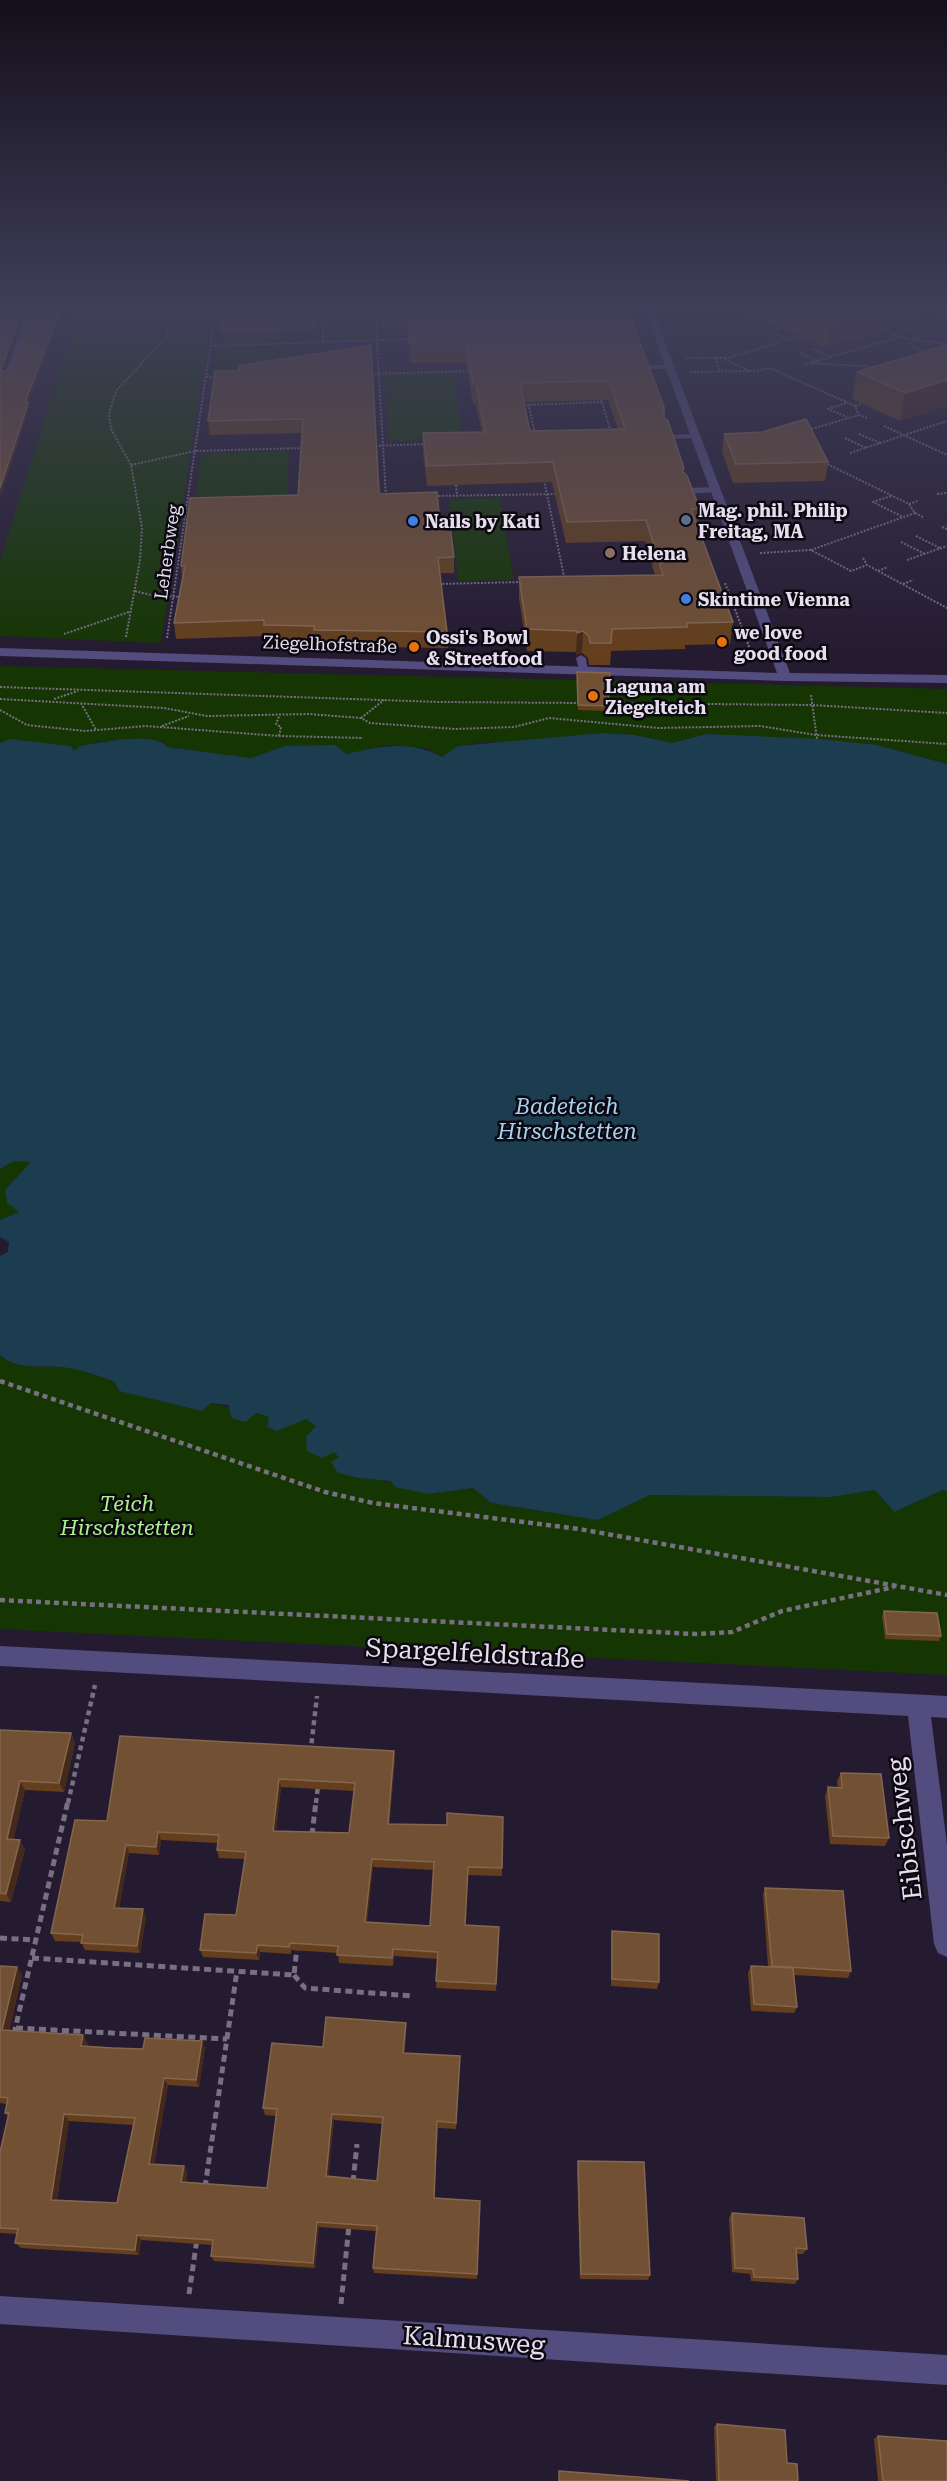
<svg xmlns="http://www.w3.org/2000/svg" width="947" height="2481" font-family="'Roboto Serif',serif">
  <rect width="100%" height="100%" fill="#251b31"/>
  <path fill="#153603" d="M 80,308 L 213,308 L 161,643 L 0,636 L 0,560 Z
    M 325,308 L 369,308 L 371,338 L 326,339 Z
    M 316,333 L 316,340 L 219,344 L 220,335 Z
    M 294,346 L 293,371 L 212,373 L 216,348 Z
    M 454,373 L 463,440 L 388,441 L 385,375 Z
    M 289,451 L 287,497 L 196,499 L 201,453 Z
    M 500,498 L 514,580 L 458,581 L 449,499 Z
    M 0,666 L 947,689 L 947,764 L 877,745 L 707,734 L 672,743 L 635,735 L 602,733 L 514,742 L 486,742 L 458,746 L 442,757 L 426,748 L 388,745 L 347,754 L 285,746 L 251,758 L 167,747 L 163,742 C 139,742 92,735 74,752 L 71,746 L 10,739 L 0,743 Z
    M 25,1160 L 32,1162 L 5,1190 L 19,1212 L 0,1220 L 0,1169 L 14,1161 Z
    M 0,1355 C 20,1373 50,1363 74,1369 C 88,1372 102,1377 115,1382 L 119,1391 L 202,1411 L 210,1403 L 270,1417 L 267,1427 L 306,1419 L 316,1426 L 359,1478 L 391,1481 L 428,1494 L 473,1488 L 491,1503 L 598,1520 L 650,1495 L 831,1497 L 875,1490 L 894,1512 L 944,1490 L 947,1491 L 947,1675 L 0,1629 Z"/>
  <path fill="#1c3d4f" d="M 602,733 L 635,735 L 672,743 L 707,734 L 820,739 L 877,745 L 947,764 L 947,1491 L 943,1490 L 894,1512 L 875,1490 L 831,1497 L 650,1495 L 598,1520 L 491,1503 L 473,1488 L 428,1494 L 395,1487 L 391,1481 L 359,1478 L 338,1473 L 331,1462 L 339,1457 L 334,1452 L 322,1458 L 307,1451 L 306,1437 L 316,1426 L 306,1419 L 277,1431 L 267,1427 L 269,1417 L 256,1413 L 246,1422 L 232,1418 L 228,1405 L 211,1403 L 202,1411 L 119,1391 L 115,1382 C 102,1377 88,1372 74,1369 C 50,1363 20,1373 0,1355 L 0,1256 L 8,1252 L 9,1242 L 0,1237 L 0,1220 L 19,1212 L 7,1203 L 5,1190 L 31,1162 L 14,1161 L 0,1169 L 0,743 L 10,739 L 71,746 L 74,751 L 80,746 C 100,743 154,731 167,747 L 251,758 L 285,746 L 335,745 L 347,754 C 381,746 411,740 442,757 L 458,746 Z"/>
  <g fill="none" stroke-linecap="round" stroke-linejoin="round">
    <path stroke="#786f82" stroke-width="2" stroke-dasharray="2 1.5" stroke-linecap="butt" d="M 323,308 L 323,341
      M 375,308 L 386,498
      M 734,308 L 754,314
      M 311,314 L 323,314
      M 313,323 L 323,323
      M 785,326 L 769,331 L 789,339
      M 881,330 L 908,339 L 913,347 L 930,354
      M 895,334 L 912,329
      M 914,338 L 925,335
      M 908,339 L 947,344
      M 211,346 L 413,339
      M 813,349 L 831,357
      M 800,353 L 818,361
      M 685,358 L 725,358
      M 715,358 L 720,371
      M 812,363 L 878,367
      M 803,365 L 899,337
      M 749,371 L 724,359 L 801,336 L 801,333
      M 690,372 L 755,371 L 770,368 L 855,406 L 859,415
      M 368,374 L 472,371
      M 206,377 L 218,377
      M 600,396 L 611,432
      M 527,397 L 535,434
      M 846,403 L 828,409 L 847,417
      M 527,405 L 602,402
      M 855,406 L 862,404
      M 884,426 L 947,455
      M 808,430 L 859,415 L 867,418
      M 859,434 L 880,443
      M 845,438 L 866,448
      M 372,446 L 427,444
      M 850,453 L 947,421
      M 131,465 L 195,451 L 304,448
      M 544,480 L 565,581
      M 456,485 L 457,496
      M 937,494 L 947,493
      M 435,496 L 559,494
      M 891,496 L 873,502 L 903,517
      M 909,504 L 918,501
      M 915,513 L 923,517
      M 942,527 L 947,529
      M 916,536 L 940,548
      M 901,542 L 925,554
      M 811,550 L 915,513 L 909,504 L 825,463
      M 760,553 L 811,550 L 851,571 L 867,565 L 947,608
      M 863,558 L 867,565
      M 907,560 L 947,546
      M 878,571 L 888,567
      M 725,583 L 753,657
      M 439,584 L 522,582
      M 903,584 L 913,580
      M 135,591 L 155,596 L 184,597
      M 64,634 L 129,612
      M 126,637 L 140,560 L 142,528 L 131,465 L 111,429 L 109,414 L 116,391 L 166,337 L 172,308
      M 167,638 L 216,308
      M 0,687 L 440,702 L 581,703
      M 811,695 L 817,739
      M 0,699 L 164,708 L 207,716 L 309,714 L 361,718 L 370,723 L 455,729 L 514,727 L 549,718 L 658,728 L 760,726 L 816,735 L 947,744
      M 54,699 L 78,691
      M 81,703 L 96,730
      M 603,703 L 812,705 L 947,713
      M 0,710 L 27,725 L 85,731 L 146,726 L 279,736 L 363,738
      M 361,718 L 384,700
      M 162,726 L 189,716
      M 279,736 L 281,727 L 276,724 L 280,714"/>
    <path stroke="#786f82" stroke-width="4.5" stroke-dasharray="5 4" stroke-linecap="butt" d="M 0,1381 L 325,1492 L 373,1503 L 579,1529 L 947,1595
      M 0,1600 L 695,1634 L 732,1632 L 782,1611 L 894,1587
      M 315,1749 L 311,1748 L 317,1696
      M 68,1803 L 95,1685
      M 316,1803 L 318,1786"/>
    <path stroke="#786f82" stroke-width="5" stroke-dasharray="7 4.5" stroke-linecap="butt" d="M 312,1835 L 316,1801
      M 0,1938 L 36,1940
      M 32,1958 L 294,1975 L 297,1947
      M 294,1975 L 305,1988 L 412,1996
      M 16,2028 L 227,2039
      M 14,2034 L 68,1801
      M 353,2182 L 357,2144
      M 205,2187 L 237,1971
      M 189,2294 L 197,2239
      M 341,2304 L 349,2225"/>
    <path fill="#524c7f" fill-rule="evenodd" d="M 28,308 L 36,308 L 11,374 L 4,376 Z
      M 641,365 L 669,365 L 673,367 L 669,369 L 644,369 Z
      M 695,434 L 699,436 L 698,438 L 668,439 L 664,437 L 668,435 Z
      M 715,487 L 718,488 L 718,492 L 686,494 L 682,491 L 686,488 Z
      M 581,655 L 586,658 L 588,672 L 579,670 L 576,658 Z"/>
    <path fill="#524c7f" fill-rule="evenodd" d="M 644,308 L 652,308 L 790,673 L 947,675 L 947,683 L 785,681 L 0,656 L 0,648 L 777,673 Z
      M 927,308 L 947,309 L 947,315 L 928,310 Z
      M 0,1646 L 947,1696 L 947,1718 L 931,1717 L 947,1845 L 947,1957 L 938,1953 L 934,1944 L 908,1716 L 0,1666 Z
      M 0,2296 L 947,2355 L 947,2385 L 0,2324 Z"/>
    <path stroke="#ccc4d4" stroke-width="1.5" d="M 926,308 L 947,313"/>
  </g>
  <path fill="#653f1d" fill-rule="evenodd" d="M 0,308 L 28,308 L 25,313 L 0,313 Z
    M 316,308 L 315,331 L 219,333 L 217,315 Z
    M 380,308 L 627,308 L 664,418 L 684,472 L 700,509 L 698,526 L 733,622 L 730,644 L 685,645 L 685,649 L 611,651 L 610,665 L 589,665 L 588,658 L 582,653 L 576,655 L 576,652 L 527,651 L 519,598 L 519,577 L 655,575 L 645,541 L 566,543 L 552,482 L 427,486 L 423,453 L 423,433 L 482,432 L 476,404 L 473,404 L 466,363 L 410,363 L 407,327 L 382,328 ZM 608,400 L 618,429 L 530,431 L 524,402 Z
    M 735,308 L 919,308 L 917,321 L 827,347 Z
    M 371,345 L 379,492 L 380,494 L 440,524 L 454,557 L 454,573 L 440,573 L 447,632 L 448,648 L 315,646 L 315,642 L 266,641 L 266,636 L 176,639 L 174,623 L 182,578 L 181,566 L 298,495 L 302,433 L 210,435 L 208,421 L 239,371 Z
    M 947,345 L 900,421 L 852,399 L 857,372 Z
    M 762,432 L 828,462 L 825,481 L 733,483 L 722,452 L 724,434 Z
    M 610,673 L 608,711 L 578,710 L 577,677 Z
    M 884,1611 L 941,1636 L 939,1641 L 885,1639 L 882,1616 Z
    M 0,1730 L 71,1733 L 75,1743 L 64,1792 L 25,1790 L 13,1840 L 25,1849 L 11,1902 L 0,1901 Z
    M 120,1736 L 395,1760 L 389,1824 L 502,1868 L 502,1876 L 468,1875 L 465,1925 L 499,1927 L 496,1991 L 436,1988 L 438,1959 L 394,1956 L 393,1966 L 339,1963 L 338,1953 L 291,1950 L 291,1954 L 260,1952 L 259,1960 L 203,1957 L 200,1950 L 236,1915 L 245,1859 L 219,1858 L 217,1850 L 218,1843 L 161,1840 L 159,1855 L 129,1853 L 119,1908 L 146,1917 L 140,1953 L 85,1950 L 81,1942 L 55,1941 L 51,1933 L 107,1821 ZM 281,1787 L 354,1791 L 349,1833 L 276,1831 ZM 373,1867 L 434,1870 L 430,1926 L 367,1922 Z
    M 841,1773 L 889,1838 L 885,1846 L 830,1844 L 825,1796 L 828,1787 L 838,1788 L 837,1781 Z
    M 765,1888 L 851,1971 L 848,1978 L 794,1975 L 797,2007 L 794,2013 L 751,2011 L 748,1973 L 751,1966 L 768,1967 L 763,1895 Z
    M 612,1931 L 659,1982 L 657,1989 L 611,1986 L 611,1938 Z
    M 0,1966 L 17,1967 L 22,1975 L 9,2031 L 88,2043 L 87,2046 L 143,2049 L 202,2041 L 205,2048 L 199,2087 L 168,2085 L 154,2165 L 184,2166 L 187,2172 L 186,2182 L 267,2188 L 276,2116 L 265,2115 L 263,2108 L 323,2047 L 406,2023 L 406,2030 L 405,2053 L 460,2056 L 456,2129 L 438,2128 L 434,2199 L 480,2201 L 477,2279 L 374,2273 L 373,2268 L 376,2231 L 319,2227 L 315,2268 L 214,2261 L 211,2256 L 212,2245 L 141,2240 L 139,2255 L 21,2248 L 15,2243 L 17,2234 L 0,2233 L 0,2152 L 8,2117 L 5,2113 L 7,2104 L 0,2103 ZM 334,2120 L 382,2124 L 377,2181 L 328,2176 ZM 69,2121 L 133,2125 L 117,2203 L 57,2200 Z
    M 578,2161 L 650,2275 L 648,2280 L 580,2279 L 577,2167 Z
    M 732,2213 L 807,2249 L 803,2254 L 797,2254 L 798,2279 L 795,2284 L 751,2281 L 750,2274 L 732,2272 L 729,2218 Z
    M 717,2424 L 787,2463 L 798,2481 L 716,2481 L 714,2427 Z
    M 878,2436 L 947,2481 L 878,2481 L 874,2439 Z"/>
  <path fill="#45291b" d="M 61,308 L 64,308 L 28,403 L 29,408 L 25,422 L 0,499 L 0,488 L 25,402 Z
    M 314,308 L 316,308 L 315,331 L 314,313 Z
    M 877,308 L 919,308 L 917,321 L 827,347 L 831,321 Z
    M 20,316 L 21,321 L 2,375 L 1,369 Z
    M 947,380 L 947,406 L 900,421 L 905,393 Z
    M 583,631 L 582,653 L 576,655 L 577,633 Z
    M 71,1733 L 75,1743 L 64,1792 L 59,1783 Z
    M 394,1751 L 395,1760 L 389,1832 L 388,1824 Z
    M 279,1779 L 281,1787 L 275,1839 L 273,1831 Z
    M 20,1781 L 25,1790 L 12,1848 L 7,1839 Z
    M 158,1832 L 161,1840 L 159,1855 L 156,1847 Z
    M 20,1840 L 25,1849 L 11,1902 L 6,1894 Z
    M 126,1845 L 129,1853 L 118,1916 L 114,1908 Z
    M 372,1859 L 373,1867 L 366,1929 L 365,1922 Z
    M 143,1909 L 146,1917 L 140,1953 L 137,1946 Z
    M 258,1945 L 260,1952 L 259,1960 L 256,1953 Z
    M 17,1967 L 22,1975 L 7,2038 L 2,2030 Z
    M 406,2023 L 406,2030 L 404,2060 L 403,2053 Z
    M 83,2035 L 88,2043 L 86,2053 L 81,2046 Z
    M 202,2041 L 205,2048 L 199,2087 L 196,2080 Z
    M 460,2056 L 460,2063 L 456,2129 L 456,2123 Z
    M 164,2078 L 168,2085 L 153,2170 L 149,2164 Z
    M 64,2114 L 69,2121 L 56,2205 L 51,2200 Z
    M 332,2114 L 334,2120 L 328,2182 L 326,2176 Z
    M 437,2121 L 438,2128 L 434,2204 L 434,2198 Z
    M 184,2166 L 187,2172 L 185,2188 L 181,2182 Z
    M 317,2222 L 319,2227 L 315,2268 L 313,2263 Z
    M 137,2235 L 141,2240 L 139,2255 L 135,2250 Z"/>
  <path fill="#725033" stroke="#846650" stroke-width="1.5" fill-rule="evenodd" d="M 34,308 L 61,308 L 25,402 L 28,402 L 24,416 L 0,488 L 0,314 L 20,316 L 1,369 L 3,372 L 12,369 Z
    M 218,308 L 314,308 L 314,313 L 217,315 Z
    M 382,308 L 627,308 L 664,407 L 664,418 L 668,421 L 684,468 L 682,471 L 687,476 L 700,509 L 691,509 L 733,622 L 687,623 L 687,627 L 612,629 L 611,643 L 590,643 L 589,636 L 583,631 L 577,633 L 577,631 L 527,629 L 519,577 L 663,575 L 646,520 L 567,522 L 553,462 L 427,466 L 423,433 L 485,432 L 476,384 L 473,384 L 466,344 L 410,344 L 406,309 L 382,310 ZM 609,381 L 625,429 L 530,431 L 520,383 Z
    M 799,308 L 877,308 L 831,321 Z
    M 371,345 L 379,492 L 380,494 L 437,492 L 440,524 L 450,526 L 454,557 L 438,558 L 447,632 L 314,630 L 314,626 L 264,625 L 264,620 L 174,623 L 185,566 L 181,566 L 190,498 L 298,495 L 303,419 L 208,421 L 215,371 L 239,371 L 239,366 Z
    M 947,345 L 947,380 L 905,393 L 857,372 Z
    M 806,419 L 828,462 L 736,464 L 724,434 L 762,432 Z
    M 577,672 L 610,673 L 608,706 L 578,705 Z
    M 884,1611 L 937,1613 L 941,1636 L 887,1634 Z
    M 0,1730 L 71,1733 L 59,1783 L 20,1781 L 7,1839 L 20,1840 L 6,1894 L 0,1893 Z
    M 120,1736 L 394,1751 L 388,1824 L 447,1825 L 447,1813 L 503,1817 L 502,1868 L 468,1867 L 465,1925 L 499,1927 L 496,1984 L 436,1981 L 438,1952 L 393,1949 L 392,1958 L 337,1955 L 338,1946 L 290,1943 L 289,1947 L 258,1945 L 256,1953 L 200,1950 L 205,1914 L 236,1915 L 246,1852 L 217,1850 L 219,1835 L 158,1832 L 156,1847 L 126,1845 L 114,1908 L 143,1909 L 137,1946 L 81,1943 L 83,1935 L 51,1933 L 75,1820 L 107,1821 ZM 279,1779 L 355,1783 L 349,1833 L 273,1831 ZM 372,1859 L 434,1862 L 430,1926 L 365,1922 Z
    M 841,1773 L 881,1774 L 889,1838 L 833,1836 L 828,1787 L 842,1788 Z
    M 765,1888 L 843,1891 L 851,1971 L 772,1966 Z
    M 612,1931 L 659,1934 L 659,1982 L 612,1979 Z
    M 0,1966 L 17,1967 L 2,2030 L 83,2035 L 81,2046 L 112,2048 L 143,2049 L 145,2038 L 202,2041 L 196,2080 L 164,2078 L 149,2164 L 184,2166 L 181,2182 L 267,2188 L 277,2109 L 263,2108 L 272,2043 L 323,2047 L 326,2017 L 406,2023 L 403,2053 L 460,2056 L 456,2123 L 437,2121 L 434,2198 L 480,2201 L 477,2274 L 373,2268 L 377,2226 L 317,2222 L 313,2263 L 211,2256 L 213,2240 L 137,2235 L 135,2250 L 15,2243 L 18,2229 L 0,2228 L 0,2152 L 9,2113 L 5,2113 L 8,2098 L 0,2097 ZM 64,2114 L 135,2118 L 117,2203 L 51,2200 ZM 332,2114 L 383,2117 L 377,2181 L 326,2176 Z
    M 751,1966 L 793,1968 L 797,2007 L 754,2004 Z
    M 578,2161 L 644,2162 L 650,2275 L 581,2274 Z
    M 732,2213 L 804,2218 L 807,2249 L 796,2248 L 798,2279 L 754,2277 L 753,2269 L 735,2268 Z
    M 717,2424 L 785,2430 L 787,2463 L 797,2464 L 798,2481 L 719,2481 Z
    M 878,2436 L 947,2441 L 947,2481 L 883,2481 Z
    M 559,2471 L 689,2481 L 559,2481 Z"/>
  <linearGradient id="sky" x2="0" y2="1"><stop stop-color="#140f1b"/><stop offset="0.47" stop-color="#403f5a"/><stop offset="1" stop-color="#403f5a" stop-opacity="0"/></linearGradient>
  <rect width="947" height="655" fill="url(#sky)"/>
  <circle fill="#5c6f8a" stroke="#0c0811" stroke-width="2" cx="686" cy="520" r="6"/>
  <g fill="#3f7fe0" stroke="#0c0811" stroke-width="2">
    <circle cx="413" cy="521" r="6"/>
    <circle cx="686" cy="599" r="6"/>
  </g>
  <circle fill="#8d6e63" stroke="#0c0811" stroke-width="2" cx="610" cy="553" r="6"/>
  <g fill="#e8710a" stroke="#0c0811" stroke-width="2">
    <circle cx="722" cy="642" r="6"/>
    <circle cx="414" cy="647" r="6"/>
    <circle cx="593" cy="696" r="6"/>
  </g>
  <g text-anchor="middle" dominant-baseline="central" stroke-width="5" stroke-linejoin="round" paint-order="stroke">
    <g font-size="18" font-weight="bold" fill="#e5deed" stroke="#0c0811" text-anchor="start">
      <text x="698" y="510">Mag. phil. Philip<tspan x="698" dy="21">Freitag, MA</tspan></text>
      <text x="425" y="521">Nails by Kati</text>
      <text x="622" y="553">Helena</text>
      <text x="698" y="599">Skintime Vienna</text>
      <text x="734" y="632">we love<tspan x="734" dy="21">good food</tspan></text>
      <text x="426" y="637">Ossi's Bowl<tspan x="426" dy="21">&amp; Streetfood</tspan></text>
      <text x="605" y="686">Laguna am<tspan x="605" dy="21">Ziegelteich</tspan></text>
    </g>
    <g font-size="18" fill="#e5deed" stroke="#0c0811">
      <text transform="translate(167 552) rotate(-82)">Leherbweg</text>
      <text transform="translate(330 644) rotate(2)">Ziegelhofstraße</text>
    </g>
    <g font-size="21" font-style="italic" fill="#a8f289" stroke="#0c0811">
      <text x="127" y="1504">Teich<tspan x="127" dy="24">Hirschstetten</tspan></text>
    </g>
    <g font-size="22" font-style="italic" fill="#a4d2ee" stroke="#0c0811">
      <text x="567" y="1106">Badeteich<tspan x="567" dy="25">Hirschstetten</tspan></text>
    </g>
    <g font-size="26" fill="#e5deed" stroke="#0c0811">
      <text transform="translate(475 1653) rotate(3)">Spargelfeldstraße</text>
      <text transform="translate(904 1829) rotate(-97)">Eibischweg</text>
      <text transform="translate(474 2340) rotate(4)">Kalmusweg</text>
    </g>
  </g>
</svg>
